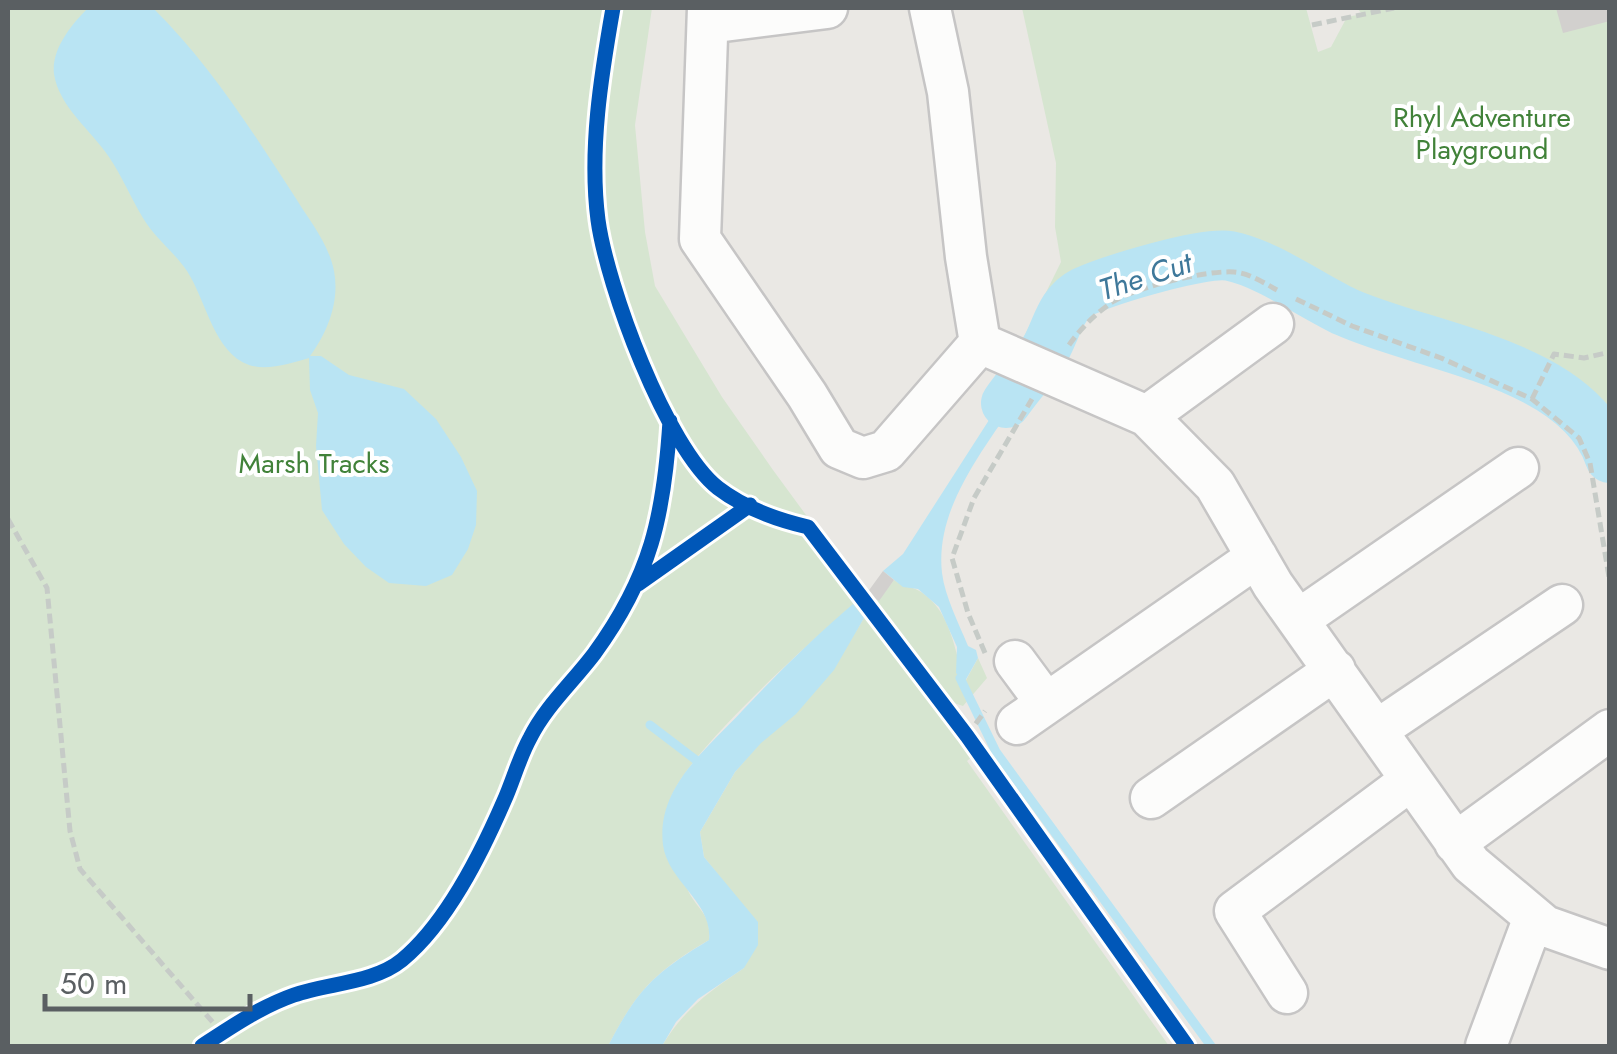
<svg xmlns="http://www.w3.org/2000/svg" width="1617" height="1054" font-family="Jost,sans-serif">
  <rect width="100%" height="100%" fill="#eae8e4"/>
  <path fill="#d6e5d0" d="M 8,8 L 652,8 L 635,125 L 645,232 L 655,286 L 722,397 L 773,470 L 806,515 L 878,601 L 894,580 C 904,587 914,586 924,594 C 952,615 954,650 965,682 L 978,658 L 987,678 L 963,706 L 951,702 L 984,747 L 967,761 L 1169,1046 L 662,1046 C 683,1010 710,991 744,968 L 724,882 L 704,857 L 700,832 L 735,772 L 856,631 L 864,618 L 853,605 C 819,634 665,770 669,809 C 671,834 678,862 686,885 C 693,908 712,911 709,940 C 654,972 637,991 608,1046 L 8,1046 Z
    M 1022,8 L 1306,8 L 1318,52 L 1331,47 L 1347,17 L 1362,14 L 1357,8 L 1609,8 L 1609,417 L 1591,411 L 1569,392 L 1509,359 L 1361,305 L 1252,251 L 1216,245 L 1088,279 L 1058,303 L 1034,351 L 1020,345 L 1061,262 L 1055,227 L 1056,163 Z"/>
  <path fill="#b9e4f3" d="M 88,8 L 153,8 C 208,62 253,132 295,197 C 309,220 329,244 334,271 C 340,302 327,333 310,356 L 321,356 L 349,375 L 404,389 L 436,419 L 461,457 L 477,491 L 476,525 L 468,549 L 452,575 L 426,586 L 389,583 L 366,567 L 344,544 L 322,510 L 316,446 L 318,413 L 310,390 L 309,358 C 292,363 267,371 249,365 C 214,353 206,300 187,271 C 174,252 154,237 143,218 C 131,198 122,176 109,157 C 91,130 59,107 54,74 C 51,49 72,24 88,8 Z
    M 1016,378 L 1027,384 C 992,440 934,503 942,573 C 945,597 959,624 968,646 L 976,650 L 978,658 L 964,683 L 956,673 L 957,647 L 939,607 L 918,589 L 903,587 L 883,571 L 903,554 Z
    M 1570,405 L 1609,417 L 1609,458 L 1592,423 Z
    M 853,604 L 864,618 L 834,670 L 796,714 L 761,743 L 735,772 L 700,832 L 704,857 L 758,922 L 758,945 L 744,968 L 698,999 L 676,1022 L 662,1046 L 608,1046 C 637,990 654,973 709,940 C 713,902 668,882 663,845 C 656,787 707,749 742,711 C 778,673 813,638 853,604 Z"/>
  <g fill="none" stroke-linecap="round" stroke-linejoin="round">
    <path stroke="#b9e4f3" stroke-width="9" d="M 960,678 L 996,752 L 1211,1046
      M 650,725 L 696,760"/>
    <path stroke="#b9e4f3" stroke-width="50" d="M 1006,403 C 1018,385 1036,367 1046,348 C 1057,328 1061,303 1083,292 C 1110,280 1203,251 1230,256 C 1266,263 1312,296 1346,312 C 1426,348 1578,363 1610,458"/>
  </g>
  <path fill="#d2d0ce" d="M 1556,8 L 1610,8 L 1610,21 L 1563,33 Z
    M 883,571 L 894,580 L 879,601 L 867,593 Z"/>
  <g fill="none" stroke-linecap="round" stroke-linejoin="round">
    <defs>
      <path id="minor" d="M 708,8 L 700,239 L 807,395 L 839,448 L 863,458 L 886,451 L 980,343
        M 930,8 L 948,92 L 966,257 L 980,343
        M 708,23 L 827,8
        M 980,343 L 1147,416 L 1215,485 L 1273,585 L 1471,864 L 1545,926 L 1610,949
        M 1147,416 L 1273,324
        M 1298,620 L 1518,468
        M 1015,661 L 1046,703
        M 1017,724 L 1257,557
        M 1377,730 L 1562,605
        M 1151,798 L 1335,670
        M 1455,843 L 1610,730
        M 1287,993 L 1235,911 L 1411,780
        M 1486,1046 L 1534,917"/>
    </defs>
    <use href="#minor" stroke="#c6c5c5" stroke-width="45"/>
    <path stroke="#c6cbc7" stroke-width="5" stroke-dasharray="10 5" stroke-linecap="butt" d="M 1312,25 L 1394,8
      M 1296,299 L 1352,326 L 1441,358 L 1532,399 L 1579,438 L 1590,463 L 1610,583
      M 1069,345 C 1080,329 1097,312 1114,301 C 1138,287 1206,270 1234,272 C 1249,273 1264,283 1277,290
      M 1532,399 L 1554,354 L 1584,358 L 1610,352
      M 8,519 L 47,588 L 70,831 L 80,869 L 222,1033
      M 985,653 L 968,613 L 952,558 L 974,498 L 1032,399
      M 967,736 L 985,711"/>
    <use href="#minor" stroke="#fcfcfb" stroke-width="40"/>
    <defs>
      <path id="cycleway" d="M 613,8 C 601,76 589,150 598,220 C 607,286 666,447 718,488 C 744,508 778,520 808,527 L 967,736 L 1187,1046
        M 638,584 L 750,505
        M 202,1046 C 231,1027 260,1007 294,995 C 328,983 374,983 402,960 C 447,923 481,854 504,801 C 513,781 519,758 530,738 C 546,706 572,683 594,654 C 651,576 664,516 670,421"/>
    </defs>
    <use href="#cycleway" stroke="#fff" stroke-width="21"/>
    <use href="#cycleway" stroke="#0057b8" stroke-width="15"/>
  </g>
  <g text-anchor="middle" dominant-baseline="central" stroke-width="8" stroke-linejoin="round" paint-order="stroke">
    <g font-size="28" fill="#418239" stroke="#fff">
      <text x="1482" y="117">Rhyl Adventure<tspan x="1482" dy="32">Playground</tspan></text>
      <text x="314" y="463">Marsh Tracks</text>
    </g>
    <g font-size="30" font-style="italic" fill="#3e789a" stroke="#fff">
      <text transform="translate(1145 276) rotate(-18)">The Cut</text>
    </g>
  </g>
  <rect width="1617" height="1054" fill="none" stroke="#5a5f62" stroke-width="20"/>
  <path d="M45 994v15h205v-15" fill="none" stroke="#5a5f62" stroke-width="5"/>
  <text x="60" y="994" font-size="30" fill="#5a5f62" stroke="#ffffff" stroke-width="8" paint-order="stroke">50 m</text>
</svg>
